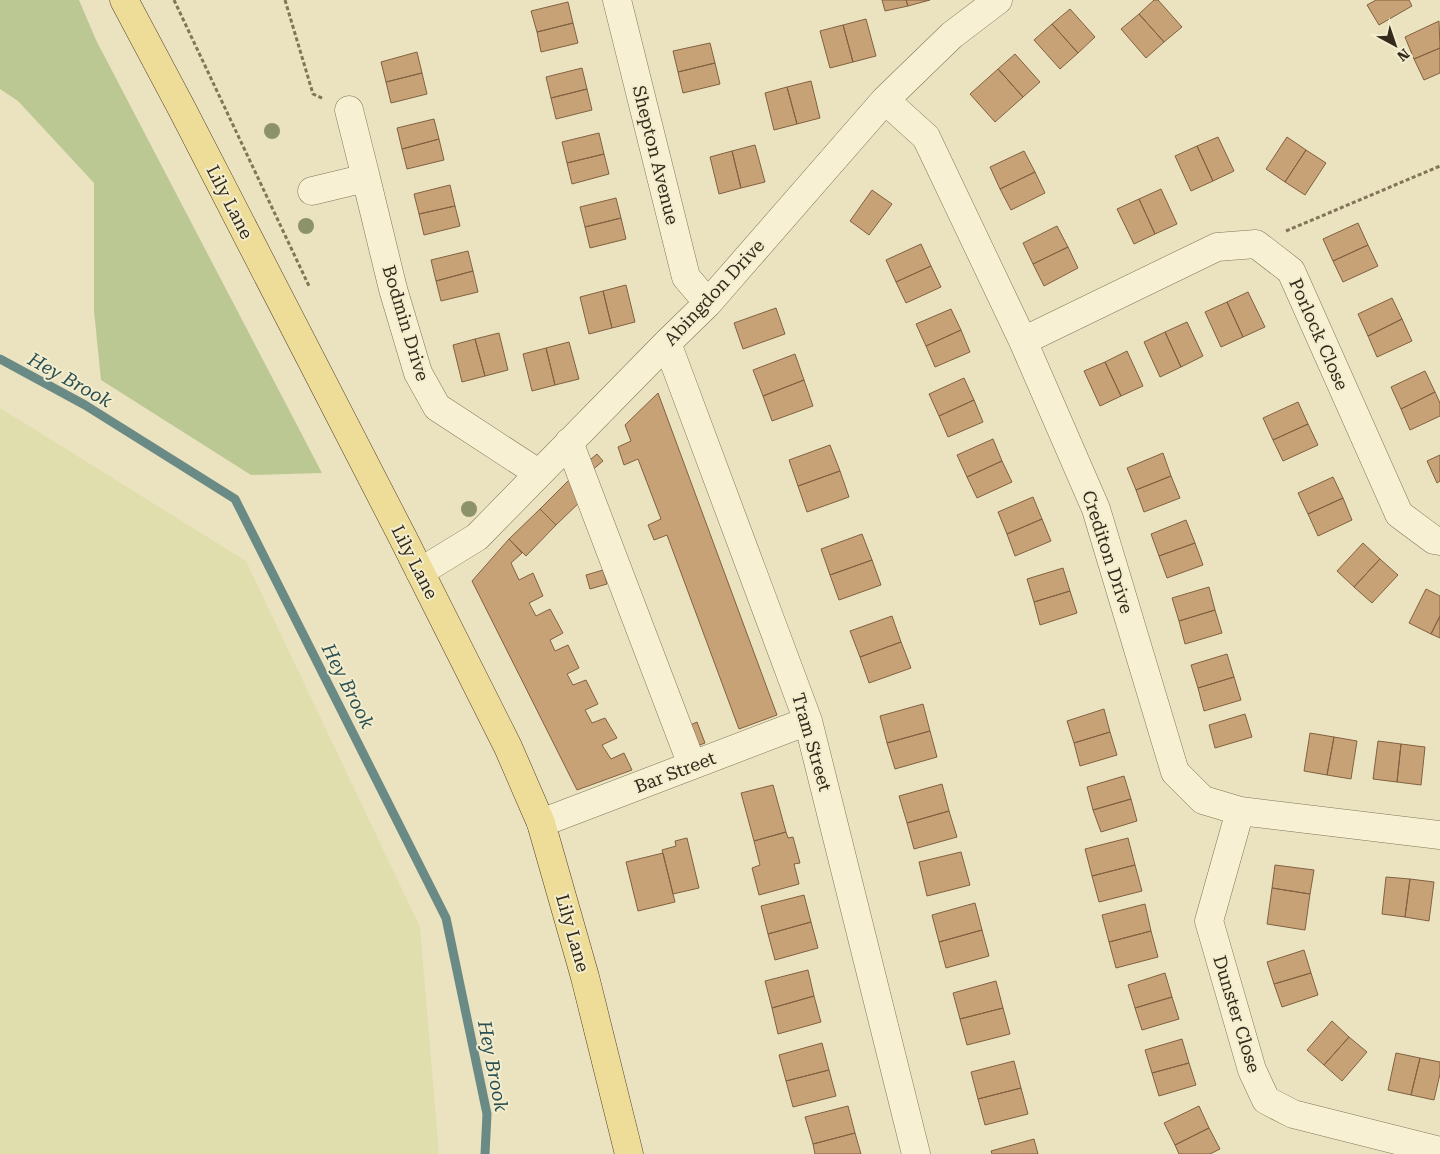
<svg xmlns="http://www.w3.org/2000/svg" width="1440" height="1154" font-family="'Roboto Serif',serif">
  <rect width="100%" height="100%" fill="#ebe3bf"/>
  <path fill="#e0dead" d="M 0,408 L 246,561 L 420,927 L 439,1154 L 0,1154 Z"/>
  <path fill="#bcc894" d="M 0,0 L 79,0 L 96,40 L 322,473 L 251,475 L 101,380 L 94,311 L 94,183 L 18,101 L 0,89 Z"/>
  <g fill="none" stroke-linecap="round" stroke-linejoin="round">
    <path stroke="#6a8a86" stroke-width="9" d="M 0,359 L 85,405 L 235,499 L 446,918 L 487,1114 L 485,1154"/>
  </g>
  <path fill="#c8a277" stroke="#816140" d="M 882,0 L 906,0 L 908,6 L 885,11 Z
    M 906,0 L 930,0 L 908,6 Z
    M 1154,0 L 1158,0 L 1182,27 L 1164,42 L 1139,14 Z
    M 1376,0 L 1409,0 L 1412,6 L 1379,25 L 1367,5 Z
    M 568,2 L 573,23 L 537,32 L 531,11 Z
    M 1070,9 L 1095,37 L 1078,53 L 1052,24 Z
    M 1139,14 L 1164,42 L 1146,58 L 1121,29 Z
    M 866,19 L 876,56 L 853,62 L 843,25 Z
    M 1439,21 L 1440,48 L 1414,59 L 1405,37 Z
    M 573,23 L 578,43 L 541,52 L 537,32 Z
    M 1052,24 L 1078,53 L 1060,69 L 1034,40 Z
    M 843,25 L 853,62 L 830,68 L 820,31 Z
    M 710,43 L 715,63 L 678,72 L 673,51 Z
    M 1440,48 L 1440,73 L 1424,80 L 1414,59 Z
    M 417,52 L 422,73 L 386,82 L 381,62 Z
    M 1015,54 L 1040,82 L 1023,97 L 998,69 Z
    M 715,63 L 720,84 L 683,93 L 678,72 Z
    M 582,68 L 587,89 L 551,98 L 546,77 Z
    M 998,69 L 1023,97 L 995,122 L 970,94 Z
    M 422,73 L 427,94 L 391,103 L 386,82 Z
    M 811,81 L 820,118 L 797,124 L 787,87 Z
    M 787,87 L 797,124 L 774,130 L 765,93 Z
    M 587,89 L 592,110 L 556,119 L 551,98 Z
    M 434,119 L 439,139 L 402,149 L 397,128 Z
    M 599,133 L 604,154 L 567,163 L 562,142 Z
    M 1218,137 L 1234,171 L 1213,181 L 1197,146 Z
    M 1287,137 L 1306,150 L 1285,182 L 1266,169 Z
    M 439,139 L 444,160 L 407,169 L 402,149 Z
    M 755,145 L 765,182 L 741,188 L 732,151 Z
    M 1197,146 L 1213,181 L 1191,191 L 1175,156 Z
    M 1306,150 L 1326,163 L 1305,195 L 1285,182 Z
    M 732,151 L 741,188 L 719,194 L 710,157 Z
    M 1024,151 L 1035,172 L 1000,189 L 990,167 Z
    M 604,154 L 609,174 L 572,184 L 567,163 Z
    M 1035,172 L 1045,193 L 1011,210 L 1000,189 Z
    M 450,185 L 455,206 L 419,214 L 414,194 Z
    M 1161,189 L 1177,224 L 1155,234 L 1139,199 Z
    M 872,190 L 892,204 L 869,235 L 850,221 Z
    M 616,198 L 621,218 L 585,227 L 580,207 Z
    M 1139,199 L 1155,234 L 1134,244 L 1117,209 Z
    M 455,206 L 460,226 L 424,235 L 419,214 Z
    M 621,218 L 626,239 L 590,248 L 585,227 Z
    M 1358,223 L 1368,245 L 1333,261 L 1323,239 Z
    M 1057,226 L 1068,247 L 1033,264 L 1023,243 Z
    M 921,244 L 931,266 L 896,282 L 886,260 Z
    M 1368,245 L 1378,266 L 1343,282 L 1333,261 Z
    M 1068,247 L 1078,268 L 1044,286 L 1033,264 Z
    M 468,251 L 473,271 L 436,281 L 431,260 Z
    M 931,266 L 941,287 L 906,303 L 896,282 Z
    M 473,271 L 478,292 L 441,301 L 436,281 Z
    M 626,285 L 635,322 L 612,328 L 603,291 Z
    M 603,291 L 612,328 L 589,334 L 580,297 Z
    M 1248,292 L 1265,327 L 1243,337 L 1227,302 Z
    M 1392,298 L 1402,319 L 1368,336 L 1358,314 Z
    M 1227,302 L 1243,337 L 1221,347 L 1205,312 Z
    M 776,308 L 785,334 L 743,349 L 734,323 Z
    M 951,309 L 961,330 L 926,346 L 916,324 Z
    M 1402,319 L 1412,341 L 1377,357 L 1368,336 Z
    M 1187,322 L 1203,356 L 1181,367 L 1165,332 Z
    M 961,330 L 970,352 L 935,367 L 926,346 Z
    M 1165,332 L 1181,367 L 1160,377 L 1144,342 Z
    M 499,333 L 508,370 L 485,376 L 475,339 Z
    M 475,339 L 485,376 L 462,382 L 453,345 Z
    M 569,342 L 579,379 L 555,385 L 546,348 Z
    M 546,348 L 555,385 L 532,391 L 523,354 Z
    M 1127,351 L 1143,386 L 1121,396 L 1105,362 Z
    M 795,354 L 804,380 L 763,396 L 753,370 Z
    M 1105,362 L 1121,396 L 1100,406 L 1084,371 Z
    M 1425,371 L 1435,392 L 1401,409 L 1391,387 Z
    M 964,378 L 974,400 L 939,416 L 929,394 Z
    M 804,380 L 813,406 L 772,421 L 763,396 Z
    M 1435,392 L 1440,403 L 1440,416 L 1410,430 L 1401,409 Z
    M 658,393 L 777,715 L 739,729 L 667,535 L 654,540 L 648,525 L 661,519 L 638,459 L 624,465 L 618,447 L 631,441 L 625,425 Z
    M 974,400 L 983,422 L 948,437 L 939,416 Z
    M 1298,402 L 1308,424 L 1273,440 L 1263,418 Z
    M 1308,424 L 1318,445 L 1283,461 L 1273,440 Z
    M 993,439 L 1002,461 L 967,477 L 957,455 Z
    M 830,445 L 840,471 L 798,486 L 789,460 Z
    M 1163,453 L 1171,476 L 1136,490 L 1127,468 Z
    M 597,454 L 603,461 L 591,471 L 585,464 Z
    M 1440,455 L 1440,481 L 1437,483 L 1427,461 Z
    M 1002,461 L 1012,482 L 977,498 L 967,477 Z
    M 840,471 L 849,497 L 807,512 L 798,486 Z
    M 574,475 L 583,499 L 556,525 L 540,509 Z
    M 1171,476 L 1180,498 L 1144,512 L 1136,490 Z
    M 1333,477 L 1343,498 L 1308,514 L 1298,493 Z
    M 1033,497 L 1042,519 L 1007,534 L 998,512 Z
    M 1343,498 L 1352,520 L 1318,536 L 1308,514 Z
    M 540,509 L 556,525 L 526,556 L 509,539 Z
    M 1042,519 L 1051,541 L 1015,556 L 1007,534 Z
    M 1186,520 L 1195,543 L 1159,556 L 1151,534 Z
    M 862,534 L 872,560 L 830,575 L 821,549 Z
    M 509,539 L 522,553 L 511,563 L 519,580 L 533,573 L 543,596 L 529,603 L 536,616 L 550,609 L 563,633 L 550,640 L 555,651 L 568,645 L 579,668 L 567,674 L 573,685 L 586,680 L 598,704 L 585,710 L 592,723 L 605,718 L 617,738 L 602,745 L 611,759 L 624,753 L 632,770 L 577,790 L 472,581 Z
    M 1195,543 L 1203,565 L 1167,578 L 1159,556 Z
    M 1363,543 L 1380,559 L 1354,587 L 1337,571 Z
    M 1380,559 L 1398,575 L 1372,603 L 1354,587 Z
    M 872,560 L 881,585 L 839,600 L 830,575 Z
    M 1063,568 L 1070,591 L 1034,602 L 1027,579 Z
    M 603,570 L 607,584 L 590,589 L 586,575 Z
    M 1209,587 L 1215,610 L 1179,621 L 1172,598 Z
    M 1426,589 L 1440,596 L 1440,616 L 1431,634 L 1409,623 Z
    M 1070,591 L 1077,613 L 1040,625 L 1034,602 Z
    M 1215,610 L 1222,633 L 1185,644 L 1179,621 Z
    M 892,616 L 901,642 L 860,657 L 850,631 Z
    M 1440,616 L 1440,638 L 1431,634 Z
    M 901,642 L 911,668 L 869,683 L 860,657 Z
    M 1227,654 L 1234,677 L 1198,688 L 1191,665 Z
    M 1234,677 L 1241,700 L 1204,711 L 1198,688 Z
    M 923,704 L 930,731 L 887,743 L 880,716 Z
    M 1104,709 L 1110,732 L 1074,743 L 1067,721 Z
    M 1245,714 L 1252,737 L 1215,748 L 1209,725 Z
    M 697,722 L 705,743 L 692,748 L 684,728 Z
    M 930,731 L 937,757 L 895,769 L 887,743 Z
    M 1110,732 L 1117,755 L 1080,766 L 1074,743 Z
    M 1310,733 L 1334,737 L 1327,775 L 1304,771 Z
    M 1334,737 L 1357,741 L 1351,779 L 1327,775 Z
    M 1378,741 L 1401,744 L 1397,782 L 1373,779 Z
    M 1401,744 L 1425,747 L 1421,785 L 1397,782 Z
    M 1124,776 L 1131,799 L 1093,810 L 1087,787 Z
    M 942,784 L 949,811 L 907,823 L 899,796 Z
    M 773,785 L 786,832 L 754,841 L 741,793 Z
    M 1131,799 L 1137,821 L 1101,832 L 1093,810 Z
    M 949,811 L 957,837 L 914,849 L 907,823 Z
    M 786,832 L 788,838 L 793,837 L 800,863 L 794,864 L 799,884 L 759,895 L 752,868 L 760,865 L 754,841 Z
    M 687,838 L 699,888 L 673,894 L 662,850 L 676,846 L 675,841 Z
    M 1128,838 L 1135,865 L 1092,876 L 1085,849 Z
    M 961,852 L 970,885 L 927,896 L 919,862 Z
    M 663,853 L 675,902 L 638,911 L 626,862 Z
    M 1135,865 L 1142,891 L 1099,902 L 1092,876 Z
    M 1275,865 L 1314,870 L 1310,894 L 1272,888 Z
    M 1386,877 L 1410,879 L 1405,917 L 1382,914 Z
    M 1410,879 L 1434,882 L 1429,921 L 1405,917 Z
    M 1272,888 L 1310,894 L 1305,930 L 1267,924 Z
    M 804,895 L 811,922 L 768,934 L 761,906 Z
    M 975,903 L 982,930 L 939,942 L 932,915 Z
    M 1145,904 L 1151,931 L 1109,942 L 1102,915 Z
    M 811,922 L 818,948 L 775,960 L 768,934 Z
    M 982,930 L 989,956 L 946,968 L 939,942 Z
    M 1151,931 L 1158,957 L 1116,968 L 1109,942 Z
    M 1304,950 L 1311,973 L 1274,984 L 1267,962 Z
    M 808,970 L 814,996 L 772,1008 L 765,981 Z
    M 1165,973 L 1172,997 L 1135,1008 L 1128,985 Z
    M 1311,973 L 1318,995 L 1282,1007 L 1274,984 Z
    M 996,981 L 1003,1008 L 960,1019 L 953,993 Z
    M 814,996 L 821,1022 L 778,1034 L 772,1008 Z
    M 1172,997 L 1179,1019 L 1142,1030 L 1135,1008 Z
    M 1003,1008 L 1010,1034 L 967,1045 L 960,1019 Z
    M 1332,1021 L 1349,1037 L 1324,1065 L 1307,1050 Z
    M 1349,1037 L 1367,1052 L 1342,1081 L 1324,1065 Z
    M 1182,1039 L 1189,1063 L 1152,1073 L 1145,1050 Z
    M 822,1043 L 829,1070 L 786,1081 L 779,1055 Z
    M 1396,1053 L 1420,1058 L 1411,1095 L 1388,1090 Z
    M 1420,1058 L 1440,1062 L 1440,1074 L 1434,1100 L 1411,1095 Z
    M 1014,1061 L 1021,1088 L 978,1099 L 971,1072 Z
    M 1189,1063 L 1196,1085 L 1159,1096 L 1152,1073 Z
    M 829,1070 L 836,1096 L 793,1107 L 786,1081 Z
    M 1021,1088 L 1028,1114 L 985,1125 L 978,1099 Z
    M 848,1106 L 855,1133 L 813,1144 L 805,1117 Z
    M 1199,1106 L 1209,1128 L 1175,1145 L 1164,1123 Z
    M 1209,1128 L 1220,1149 L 1210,1154 L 1179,1154 L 1175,1145 Z
    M 855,1133 L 861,1154 L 815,1154 L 813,1144 Z
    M 1034,1139 L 1038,1154 L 992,1154 L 991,1151 Z"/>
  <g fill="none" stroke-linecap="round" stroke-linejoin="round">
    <defs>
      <path id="minor" d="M 617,0 L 686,277 L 708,303
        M 885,100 L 926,137 L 1023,341 L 1096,509 L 1175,772 L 1203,800 L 1240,811 L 1440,835
        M 366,178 L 393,289 L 418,373 L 437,407 L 538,473
        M 312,191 L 366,178 L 349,110
        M 1023,341 L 1217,247 L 1256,244 L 1291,271 L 1399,514 L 1434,540 L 1440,541
        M 667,343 L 808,721 L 916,1154
        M 569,442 L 692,765
        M 420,572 L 477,537 L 667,343 L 708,303 L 885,100 L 952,35 L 998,0
        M 1240,811 L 1209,921 L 1252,1070 L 1266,1100 L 1293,1114 L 1440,1151
        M 541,823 L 808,721"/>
      <path id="major" d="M 124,0 L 182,109 L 403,538 L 508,747 L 541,823 L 585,977 L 629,1154"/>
    </defs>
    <use href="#minor" stroke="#837459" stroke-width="29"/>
    <use href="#major" stroke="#51422d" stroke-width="29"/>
    <path stroke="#837459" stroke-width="3" stroke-dasharray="4 2.5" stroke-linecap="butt" d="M 174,0 L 309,286
      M 285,0 L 313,94 L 324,99
      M 1286,231 L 1440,166"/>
    <use href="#minor" stroke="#f7f0d2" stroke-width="28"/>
    <use href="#major" stroke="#eedd98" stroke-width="28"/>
  </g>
  <g fill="#8c926a">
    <circle cx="272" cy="131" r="8"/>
    <circle cx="306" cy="226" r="8"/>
    <circle cx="469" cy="509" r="8"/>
  </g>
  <g text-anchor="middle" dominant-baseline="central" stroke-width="4" stroke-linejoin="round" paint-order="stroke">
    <g font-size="18" fill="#332a1c" stroke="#f3edce">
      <text transform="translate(656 155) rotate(76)">Shepton Avenue</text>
      <text transform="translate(230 202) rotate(63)">Lily Lane</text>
      <text transform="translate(714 292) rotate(-47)">Abingdon Drive</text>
      <text transform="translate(406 323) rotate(73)">Bodmin Drive</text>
      <text transform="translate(1319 334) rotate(66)">Porlock Close</text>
      <text transform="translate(1108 552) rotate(72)">Crediton Drive</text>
      <text transform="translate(415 562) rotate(63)">Lily Lane</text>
      <text transform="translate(812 742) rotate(74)">Tram Street</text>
      <text transform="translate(675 772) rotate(-21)">Bar Street</text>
      <text transform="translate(573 933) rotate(74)">Lily Lane</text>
      <text transform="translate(1237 1014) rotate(73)">Dunster Close</text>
    </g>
    <g font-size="19" font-style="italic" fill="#2c5052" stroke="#f3edce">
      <text transform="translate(70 380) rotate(29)">Hey Brook</text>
      <text transform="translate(348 686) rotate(63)">Hey Brook</text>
      <text transform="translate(493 1066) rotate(79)">Hey Brook</text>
    </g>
  </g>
  <g transform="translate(1395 45) rotate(140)" stroke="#f3edce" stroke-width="4" paint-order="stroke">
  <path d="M0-4L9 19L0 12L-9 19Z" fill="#332a1c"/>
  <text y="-8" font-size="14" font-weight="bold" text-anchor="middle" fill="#332a1c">N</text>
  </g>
</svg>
